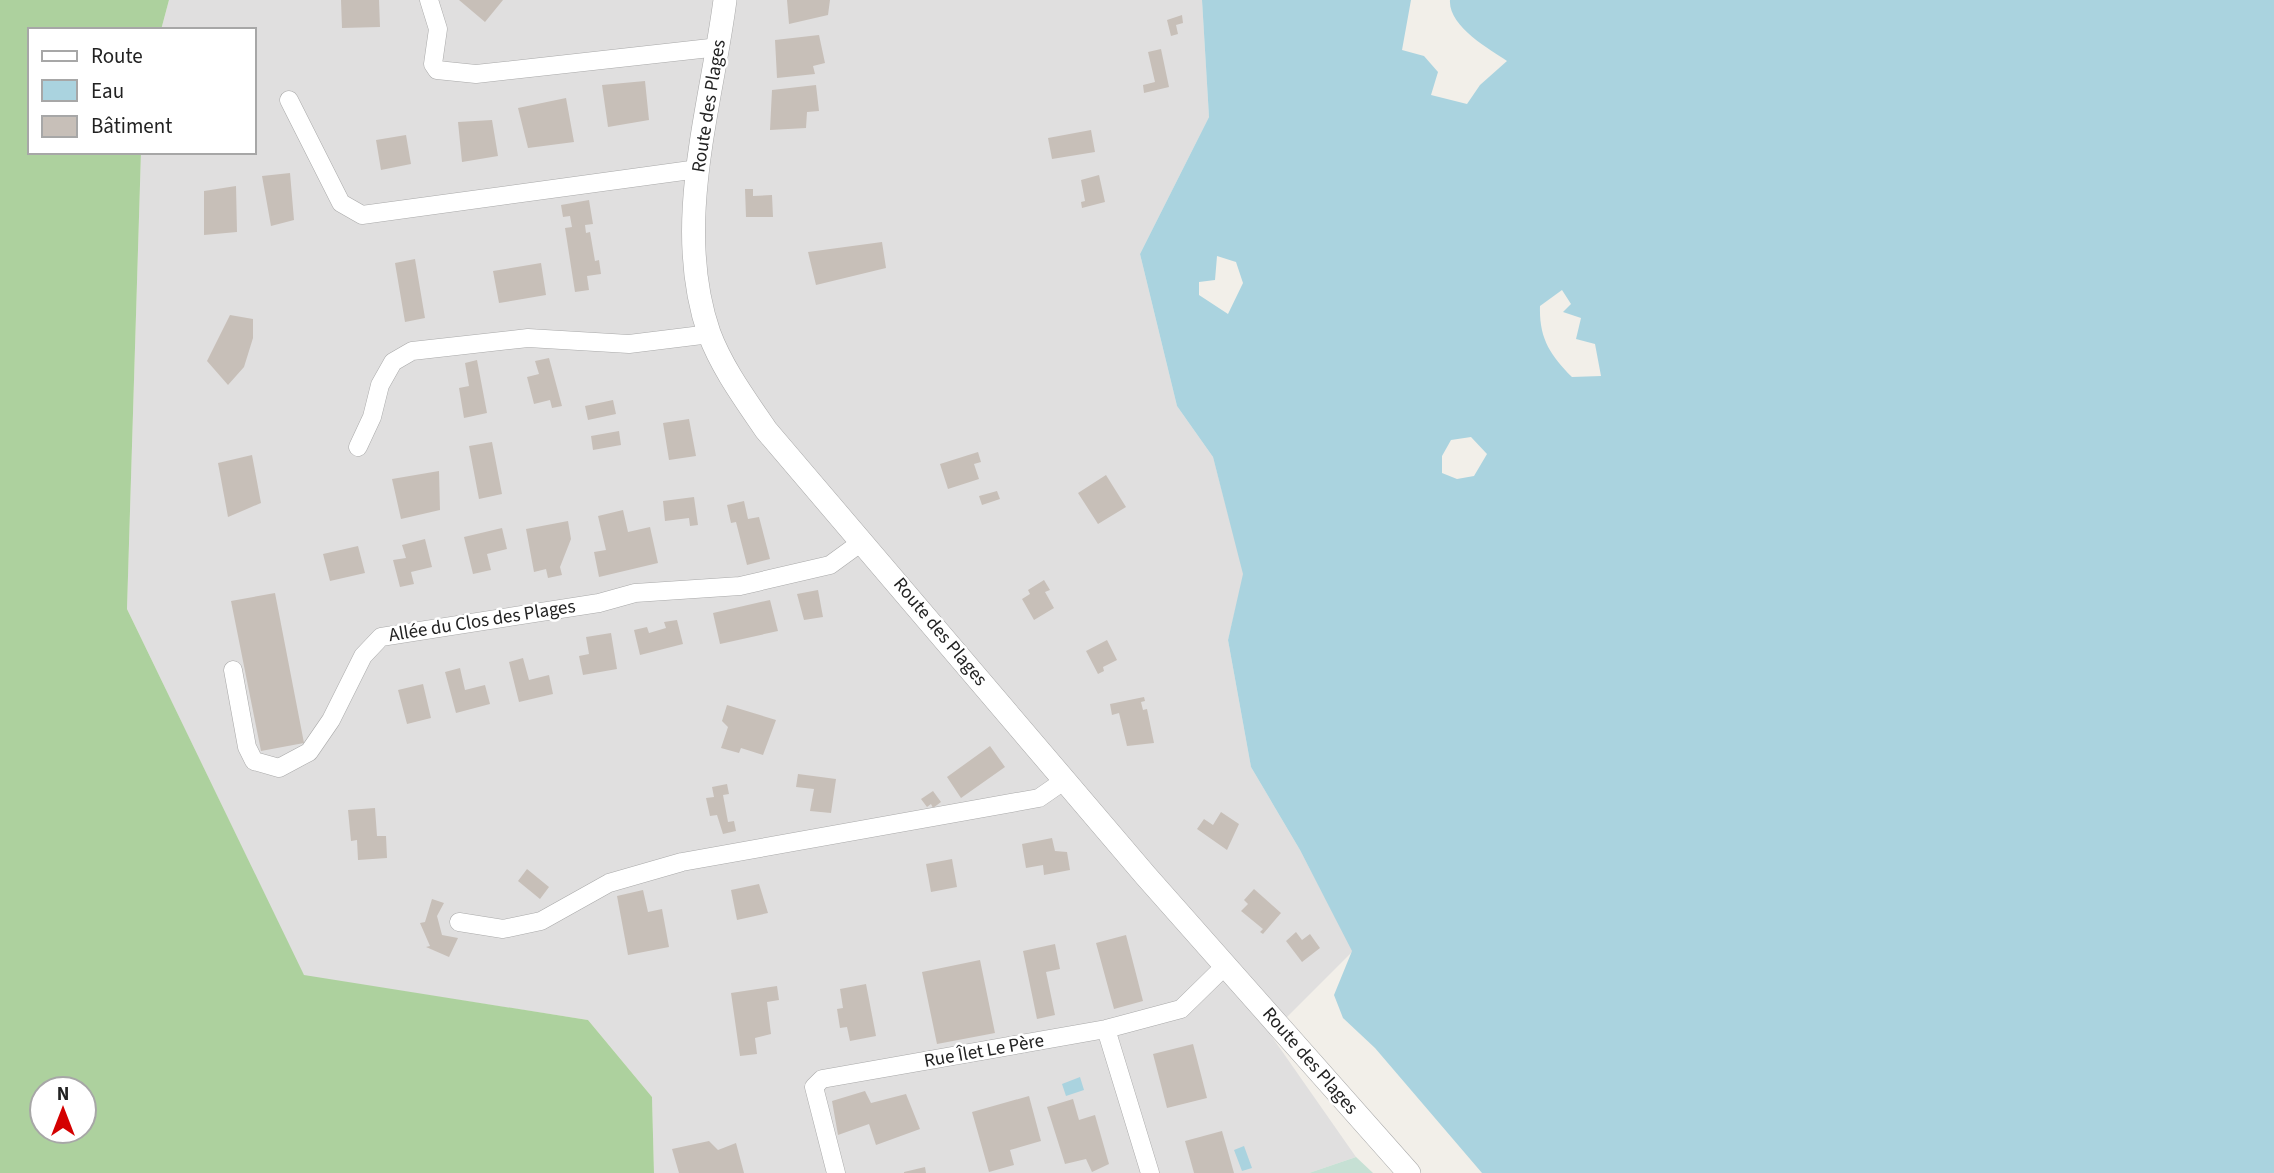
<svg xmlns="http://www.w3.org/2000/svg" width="2274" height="1173" font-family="'Source Sans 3',sans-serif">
  <rect width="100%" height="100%" fill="#f2efe9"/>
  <path fill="#e0dfdf" d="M 169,0 L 1202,0 L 1209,117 L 1140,254 L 1177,406 L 1213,457 L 1244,574 L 1228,640 L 1251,767 L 1300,850 L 1353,951 L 1270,1034 L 1356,1157 L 1309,1173 L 654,1173 L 652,1097 L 588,1020 L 304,976 L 127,609 L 141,152 L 254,152 L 254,30 L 161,30 Z"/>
  <path fill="#add19e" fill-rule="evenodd" d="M 0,0 L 169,0 L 161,30 L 30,30 L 30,152 L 141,152 L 127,609 L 304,975 L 588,1020 L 652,1097 L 654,1173 L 0,1173 ZM 42,1089 L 84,1089 L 84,1131 L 42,1131 Z"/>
  <path fill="#c6e0d4" d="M 1356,1157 L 1373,1173 L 1309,1173 Z"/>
  <path fill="#aad3df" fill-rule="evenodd" d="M 1202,0 L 1411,0 L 1402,50 L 1424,56 L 1438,72 L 1431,95 L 1467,104 L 1480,85 L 1507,61 C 1489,49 1448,26 1450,0 L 2274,0 L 2274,1173 L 1482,1173 L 1375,1048 L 1343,1018 L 1334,995 L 1352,951 L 1300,850 L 1251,767 L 1228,640 L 1243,574 L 1213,457 L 1177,406 L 1140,254 L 1209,117 ZM 1217,256 L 1236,262 L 1243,283 L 1228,314 L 1199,295 L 1199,282 L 1215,280 ZM 1562,290 L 1571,304 L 1563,312 L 1581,318 L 1576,339 L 1595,344 L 1601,376 L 1572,377 C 1550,355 1539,338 1540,306 ZM 1471,437 L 1487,454 L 1474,476 L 1457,479 L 1442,473 L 1442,456 L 1451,440 Z
    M 1080,1077 L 1084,1090 L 1066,1096 L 1062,1084 Z
    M 1244,1146 L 1252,1168 L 1242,1171 L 1234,1150 Z"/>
  <path fill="#c7bfb8" d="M 341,0 L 379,0 L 380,27 L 342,28 Z
    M 459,0 L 503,0 L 485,22 Z
    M 787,0 L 830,0 L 828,15 L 789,24 Z
    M 1182,15 L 1183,23 L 1176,25 L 1178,34 L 1171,36 L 1167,20 Z
    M 819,35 L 825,63 L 813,66 L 815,74 L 777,78 L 775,40 Z
    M 1161,49 L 1169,87 L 1144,93 L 1143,85 L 1155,82 L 1148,52 Z
    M 645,81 L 649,120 L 608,127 L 602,85 Z
    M 816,85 L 819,111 L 807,112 L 806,128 L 770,130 L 772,90 Z
    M 566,98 L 574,142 L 528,148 L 518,108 Z
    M 492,120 L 498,156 L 462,162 L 458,122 Z
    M 1091,130 L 1095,152 L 1052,159 L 1048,138 Z
    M 406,135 L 411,164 L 381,170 L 376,140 Z
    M 290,173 L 294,220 L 271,226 L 262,176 Z
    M 1099,175 L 1105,202 L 1082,208 L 1081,202 L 1085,201 L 1081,180 Z
    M 236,186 L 237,232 L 204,235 L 204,191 Z
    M 745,189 L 753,189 L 753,196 L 772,195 L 773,217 L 746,217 Z
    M 589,200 L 593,224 L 585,225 L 586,233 L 590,232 L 595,261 L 599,260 L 601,274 L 587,276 L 589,290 L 575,292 L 565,228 L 572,227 L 570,216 L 563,217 L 561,205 Z
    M 882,242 L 886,268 L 816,285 L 808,252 Z
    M 415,259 L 425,318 L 405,322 L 395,263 Z
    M 541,263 L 546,295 L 499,303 L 493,271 Z
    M 230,315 L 253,319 L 253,338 L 244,367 L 228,385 L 207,361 Z
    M 549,358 L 562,406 L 552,408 L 550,400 L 534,404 L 527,377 L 539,374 L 535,361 Z
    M 477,360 L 487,413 L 464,418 L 459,388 L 469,386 L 465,363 Z
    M 613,400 L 616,414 L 588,420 L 585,406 Z
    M 689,419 L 696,456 L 669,460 L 663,423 Z
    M 619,431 L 621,445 L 593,450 L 591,436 Z
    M 492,442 L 502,494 L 479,499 L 469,446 Z
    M 978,452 L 981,462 L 974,464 L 979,479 L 948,489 L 940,464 Z
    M 252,455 L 261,503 L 228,517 L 218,463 Z
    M 439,471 L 440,510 L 401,519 L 392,479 Z
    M 1106,475 L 1126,507 L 1098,524 L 1078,493 Z
    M 997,491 L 1000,499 L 982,505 L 979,496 Z
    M 694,497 L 698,525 L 690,526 L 689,518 L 665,521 L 663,501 Z
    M 744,501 L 748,519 L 759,517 L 770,559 L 747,565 L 736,522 L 731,523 L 727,505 Z
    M 623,510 L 628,532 L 650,527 L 658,563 L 599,577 L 594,552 L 606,550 L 598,516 Z
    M 568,521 L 571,539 L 560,567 L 562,575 L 548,578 L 546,569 L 534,572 L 526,529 Z
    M 502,528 L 507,549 L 487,554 L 491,570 L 473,574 L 464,537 Z
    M 425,539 L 432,567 L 411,572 L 414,584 L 400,587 L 393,560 L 406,558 L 402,545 Z
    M 358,546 L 365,573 L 330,581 L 323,554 Z
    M 1044,580 L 1050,590 L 1045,592 L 1054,608 L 1034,620 L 1022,599 L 1030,594 L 1028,590 Z
    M 818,590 L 823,617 L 804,620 L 797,594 Z
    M 275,593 L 304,743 L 261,751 L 231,601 Z
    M 770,600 L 778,631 L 720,644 L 713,613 Z
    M 677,620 L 683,644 L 640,655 L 634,630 L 647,627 L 649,633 L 666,628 L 664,622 Z
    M 611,633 L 617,669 L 583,675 L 579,656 L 589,654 L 586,637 Z
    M 1107,640 L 1117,660 L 1103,667 L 1104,671 L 1098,674 L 1086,651 Z
    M 523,658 L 529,680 L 549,675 L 553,694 L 519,702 L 509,662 Z
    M 460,668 L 465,690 L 485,685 L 490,704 L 456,713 L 445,672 Z
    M 423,684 L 431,718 L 407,724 L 398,690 Z
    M 1144,697 L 1145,701 L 1141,702 L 1143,710 L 1147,709 L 1154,743 L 1127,746 L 1119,713 L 1112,715 L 1110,704 Z
    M 727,705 L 776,720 L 763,755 L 741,748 L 739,753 L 721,748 L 728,727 L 722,721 Z
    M 990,746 L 1005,767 L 961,798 L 947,777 Z
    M 798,774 L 836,779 L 831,813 L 810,811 L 814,789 L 796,787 Z
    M 727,784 L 729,794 L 723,795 L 728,822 L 734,821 L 736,831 L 723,834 L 717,815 L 710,816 L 706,798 L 714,797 L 712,787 Z
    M 933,791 L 941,802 L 933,808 L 931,804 L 927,807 L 921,799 Z
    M 375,808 L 377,836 L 386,836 L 387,858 L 358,860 L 357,840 L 351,841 L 348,810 Z
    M 1221,812 L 1239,824 L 1227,850 L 1197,829 L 1204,819 L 1213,825 Z
    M 1052,838 L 1055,851 L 1067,852 L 1070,870 L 1044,875 L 1043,865 L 1026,868 L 1022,844 Z
    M 952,859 L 957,887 L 931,892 L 926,864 Z
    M 527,869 L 549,887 L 540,899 L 518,881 Z
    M 759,884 L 768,913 L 737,920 L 731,890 Z
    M 1254,889 L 1281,913 L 1263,934 L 1260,932 L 1263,929 L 1241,911 L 1248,904 L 1244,900 Z
    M 643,890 L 648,912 L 662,909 L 669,947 L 628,955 L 617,896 Z
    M 432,899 L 444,903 L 437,916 L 442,935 L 458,938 L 449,957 L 426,947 L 430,946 L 420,923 L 425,922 Z
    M 1296,932 L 1302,940 L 1310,934 L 1320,948 L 1302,962 L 1286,941 Z
    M 1126,935 L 1143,1001 L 1114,1009 L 1096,943 Z
    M 1055,944 L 1060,969 L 1046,972 L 1055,1015 L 1037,1019 L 1023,951 Z
    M 980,960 L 995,1033 L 937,1044 L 922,972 Z
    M 866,984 L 876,1036 L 850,1041 L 847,1027 L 840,1028 L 837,1009 L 843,1008 L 840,989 Z
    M 777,986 L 779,1000 L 767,1002 L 771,1034 L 755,1038 L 757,1054 L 740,1056 L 731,993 Z
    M 1193,1044 L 1207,1098 L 1167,1108 L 1153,1054 Z
    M 865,1091 L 871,1103 L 906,1094 L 920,1129 L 876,1145 L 869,1124 L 838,1135 L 832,1101 Z
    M 1029,1096 L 1041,1141 L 1010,1150 L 1014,1165 L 989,1172 L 972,1112 Z
    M 1073,1099 L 1079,1120 L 1095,1115 L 1109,1164 L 1092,1172 L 1086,1159 L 1065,1164 L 1047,1107 Z
    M 1222,1131 L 1234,1173 L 1194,1173 L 1185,1141 Z
    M 709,1141 L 718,1150 L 736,1143 L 744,1173 L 679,1173 L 672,1149 Z
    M 925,1167 L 926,1173 L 904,1173 L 904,1172 Z"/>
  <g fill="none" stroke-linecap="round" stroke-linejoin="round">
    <defs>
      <path id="minor" d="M 429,0 L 438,29 L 433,64 L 437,70 L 476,74 L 719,47
        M 289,100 L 341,203 L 362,215 L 698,169
        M 358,447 L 372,417 L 380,385 L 393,362 L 412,351 L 528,338 L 629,344 L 710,334
        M 233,670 L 247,747 L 254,761 L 279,768 L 309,752 L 331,720 L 363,656 L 381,637 L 599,603 L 635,593 L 740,586 L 830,565 L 863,541
        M 459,922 L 503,929 L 541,921 L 609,883 L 682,862 L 1039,798 L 1065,780
        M 1106,1029 L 1150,1173
        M 836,1173 L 814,1087 L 822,1079 L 1106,1029 L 1181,1009 L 1226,965"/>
      <path id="tertiary" d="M 725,0 C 711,108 672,226 709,333 C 722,368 745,399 766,430 L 1146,876 L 1409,1173"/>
    </defs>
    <use href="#minor" stroke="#a9a9a9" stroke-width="19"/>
    <use href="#tertiary" stroke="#a9a9a9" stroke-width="24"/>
    <use href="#minor" stroke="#fff" stroke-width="18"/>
    <use href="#tertiary" stroke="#fff" stroke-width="23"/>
  </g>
  <g text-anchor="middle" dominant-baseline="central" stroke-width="5" stroke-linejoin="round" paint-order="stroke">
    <g font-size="19" fill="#222" stroke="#fff">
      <text transform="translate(709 106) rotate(-81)">Route des Plages</text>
      <text transform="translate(482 621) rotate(-9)">Allée du Clos des Plages</text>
      <text transform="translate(940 632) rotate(50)">Route des Plages</text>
      <text transform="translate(984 1051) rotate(-10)">Rue Îlet Le Père</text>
      <text transform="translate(1310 1061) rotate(49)">Route des Plages</text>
    </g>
  </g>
  <rect x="28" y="28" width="228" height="126" fill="#ffffff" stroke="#a7a7a7" stroke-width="2"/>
  <rect x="42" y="51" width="35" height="10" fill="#ffffff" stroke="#a7a7a7" stroke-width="2"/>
  <text x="91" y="63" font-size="21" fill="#222222">Route</text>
  <rect x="42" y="80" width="35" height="21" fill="#aad3df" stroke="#a7a7a7" stroke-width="2"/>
  <text x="91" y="98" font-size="21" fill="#222222">Eau</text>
  <rect x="42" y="116" width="35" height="21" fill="#c7bfb8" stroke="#a7a7a7" stroke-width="2"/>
  <text x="91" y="133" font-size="21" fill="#222222">Bâtiment</text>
  <g transform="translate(63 1110)"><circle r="33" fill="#ffffff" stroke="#a7a7a7" stroke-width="2"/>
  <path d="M0-5L12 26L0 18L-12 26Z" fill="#d40000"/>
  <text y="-10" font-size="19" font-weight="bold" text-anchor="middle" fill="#222222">N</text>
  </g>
</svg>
